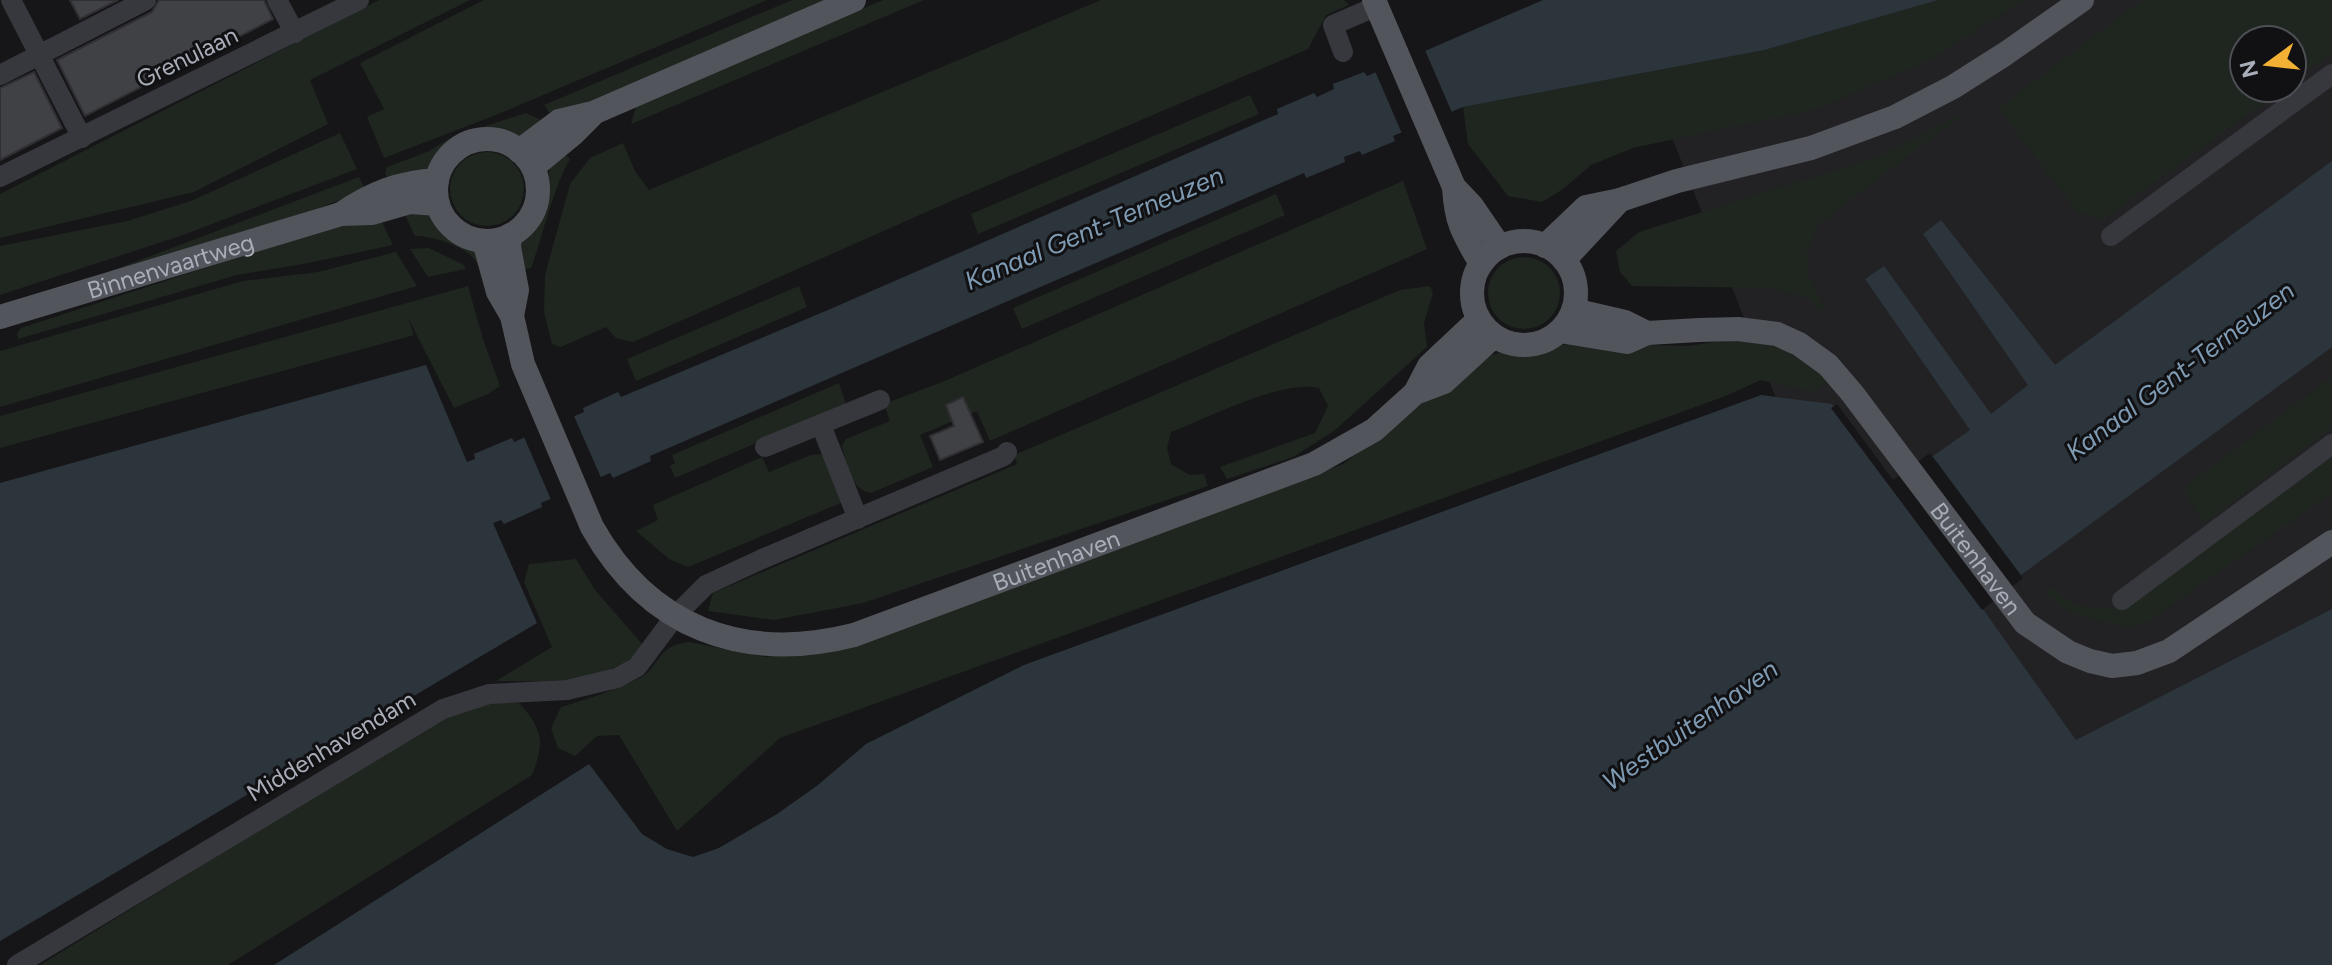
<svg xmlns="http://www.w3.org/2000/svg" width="2332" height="965" font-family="Figtree,sans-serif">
  <rect width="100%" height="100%" fill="#161618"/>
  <path fill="#222225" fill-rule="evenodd" d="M 1617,0 L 2332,0 L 2332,635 L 2056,761 L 1786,423 ZM 2244,40 L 2292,40 L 2292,88 L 2244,88 Z"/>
  <path fill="#1e261f" d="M 379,0 L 470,0 L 310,80 L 328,124 L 194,192 L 0,238 L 0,194 Z
    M 484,0 L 767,0 L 496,115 L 384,158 L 367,117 L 384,109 L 360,63 Z
    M 792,0 L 831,0 L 553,118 L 544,105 Z
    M 883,0 L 924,0 L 631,124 L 636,107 L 644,101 Z
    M 1101,0 L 1344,0 L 1349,5 L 1326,15 L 1308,49 L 949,202 L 633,342 L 616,338 L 606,327 L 561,347 L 552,344 L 544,312 L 545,275 L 570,184 L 590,158 L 623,143 L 635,171 L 649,190 Z
    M 1938,0 L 2024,0 L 1930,60 L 1817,109 L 1633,148 L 1591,165 L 1563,189 L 1542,202 L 1508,196 L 1468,144 L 1463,107 L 1764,50 Z
    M 2142,0 L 2332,0 L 2332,53 L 2292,82 L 2292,40 L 2244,40 L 2244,88 L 2284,88 L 2104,219 L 2078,213 L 1998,108 Z
    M 1250,95 L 1259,114 L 978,234 L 971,214 Z
    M 1967,111 L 1819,224 L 1807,249 L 1808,275 L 1828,316 L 1807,298 L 1772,288 L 1632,286 L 1620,272 L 1616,251 L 1639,232 L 1877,157 Z
    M 526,113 L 539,119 L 543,127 L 519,137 L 486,130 L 466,134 L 445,150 L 434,166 L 389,182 L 385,173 L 387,167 L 427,152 L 454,136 Z
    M 340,133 L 357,169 L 180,236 L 0,295 L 0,246 L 127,221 L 191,201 Z
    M 561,151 L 570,159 C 552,190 544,233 531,268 L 519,271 L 521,241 L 540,217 L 545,203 L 550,165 Z
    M450 189a37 37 0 1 1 74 0a37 37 0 1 1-74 0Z
    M 359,177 L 366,191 L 208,247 L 9,308 L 1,304 L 103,274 Z
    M 1403,181 L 1427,249 L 990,441 L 977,411 L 920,435 L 933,467 L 871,493 C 852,491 846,463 842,446 L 846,439 L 890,421 L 884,404 L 947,380 Z
    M 1276,194 L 1285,215 L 1022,329 L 1013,308 Z
    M 402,209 L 430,213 L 444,230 L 480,253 L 482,276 C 480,271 478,263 474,259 C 465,246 429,235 415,236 Z
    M 380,218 L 393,245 L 308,263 L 237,275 L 18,339 L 17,333 L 21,328 L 315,232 Z
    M 429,248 L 464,265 L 466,269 L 428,277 L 410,249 Z
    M 396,252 L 417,286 L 0,407 L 0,351 L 243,281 L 318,272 Z
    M1488 293a36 36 0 1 1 72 0a36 36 0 1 1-72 0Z
    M 468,286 L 483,339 L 500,386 L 488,394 L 454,408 L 408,318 L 414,335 L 0,448 L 0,416 Z
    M 799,286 L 807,307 L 636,381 L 627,359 Z
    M 1430,286 L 1433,293 L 1424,323 L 1427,347 L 1334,431 L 1293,457 L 1227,479 L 1220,467 L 1315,433 L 1328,406 L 1319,388 C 1282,379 1208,418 1171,432 L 1167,448 L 1171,464 L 1190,475 L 1204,474 L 1208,486 L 863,603 L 774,620 L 708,611 L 713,593 L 1017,464 L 1014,455 L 1400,290 Z
    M 1736,339 L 1783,348 L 1829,380 L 1813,392 L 1761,380 L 1723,397 L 780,738 L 677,831 L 619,735 L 597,736 L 575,756 L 558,748 L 551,728 L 561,707 C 588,699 615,690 640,678 C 658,670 656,645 689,642 L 765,657 L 848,648 L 1343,464 L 1481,358 L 1502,352 L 1577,343 L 1687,346 Z
    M 2332,377 L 2332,428 L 2204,523 L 2183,488 Z
    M 839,383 L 846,404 L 675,478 L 670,466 L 675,463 L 672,455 Z
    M 821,454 L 827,459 L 843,502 L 688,567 L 669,559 L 636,531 L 658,520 L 653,505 L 762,457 L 769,472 L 811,455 Z
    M 2332,457 L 2332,493 L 2146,623 L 2126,627 L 2069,613 L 2045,593 L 2050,586 C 2080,611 2089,611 2128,605 Z
    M 576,559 L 595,590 L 644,646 C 609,686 545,681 496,681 L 552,647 L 524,582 L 529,564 Z
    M 473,703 L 519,703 C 543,729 545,742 532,775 L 228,965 L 40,965 L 325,790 Z"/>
  <path fill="#2c353c" d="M 1543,0 L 1938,0 L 1764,50 L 1463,107 L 1393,136 L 1395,141 L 1362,155 L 1360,151 L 1344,157 L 1345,162 L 1306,178 L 1304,173 L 650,456 L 651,461 L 613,478 L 610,473 L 541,503 L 542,507 L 504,524 L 501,520 L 493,523 L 537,623 L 0,941 L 0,483 L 426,365 L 467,462 L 475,459 L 474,454 L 512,438 L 514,442 L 584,412 L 583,408 L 618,392 L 621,397 L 828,310 L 1278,114 L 1277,109 L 1314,93 L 1317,97 L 1334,89 L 1333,84 L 1364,72 L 1367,76 Z
    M 2332,161 L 2332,347 L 1980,605 L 2076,740 L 2332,609 L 2332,965 L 274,965 L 589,764 L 642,834 L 667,849 L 693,857 L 719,848 L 777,814 L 818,785 L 866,744 L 1024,665 L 1761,395 L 1832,404 L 1892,485 L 1970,430 L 1865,279 L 1884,266 L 1991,414 L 2028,385 L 1923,234 L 1941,220 L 2055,365 Z"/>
  <path fill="#161618" d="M 1425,50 L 1453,115 L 1403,136 L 1375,71 Z
    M 1837,404 L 1893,480 L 1930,453 L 2023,578 L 1982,610 L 1831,408 Z
    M 574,416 L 602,480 L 552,502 L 524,437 Z"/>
  <path fill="#404145" stroke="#303034" stroke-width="2" d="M 70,0 L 118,0 L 80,19 Z
    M 159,0 L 264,0 L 273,19 L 85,116 L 57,60 L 152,12 Z
    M 34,72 L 62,128 L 0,160 L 0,88 Z
    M 963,397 L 983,442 L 940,460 L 930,436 L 954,426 L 946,405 Z"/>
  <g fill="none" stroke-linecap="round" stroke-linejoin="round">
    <path stroke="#37383d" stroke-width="20" d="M 11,0 L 82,138
      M 277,0 L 295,33
      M 1343,52 L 1333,25 L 1377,6
      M 0,75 L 146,0
      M 0,177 L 359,0
      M 2111,236 L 2332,74
      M 821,425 L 858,519
      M 765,447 L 880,400
      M 2122,600 L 2332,444
      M 17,965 L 443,709 L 489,694 L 567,690 L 617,678 L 637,667 L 676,615 L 706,585 L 762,559 L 1004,456 L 1007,452"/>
    <g stroke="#53555c" stroke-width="24">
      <path d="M 1374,0 L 1454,187 L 1472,206 L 1500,247"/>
      <circle cx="487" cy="190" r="51"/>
      <path d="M 519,151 L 559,121 L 593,113 L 854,0"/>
      <path d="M 533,167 L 573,134 L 592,115"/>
      <path d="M 1454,187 C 1456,223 1463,233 1481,264"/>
      <path d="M 341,214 C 372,193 400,182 437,180"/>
      <path d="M 510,235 L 509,247 L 517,290 L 512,316"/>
      <path id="s1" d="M 484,241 L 498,292 L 512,316 L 523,364 L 592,527 C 649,628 743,663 854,635 L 1314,464 L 1374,430 L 1415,393 L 1444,382 L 1494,336"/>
      <circle cx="1524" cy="293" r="52"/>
      <path d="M 1545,246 L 1586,207 L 1620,200 L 1677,181 L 1811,148 L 1895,117 L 1953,87 L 2005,54 L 2082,0"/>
      <path d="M 1564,260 L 1620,200"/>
      <path d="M 1573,310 L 1625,322 L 1647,333"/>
      <path id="s2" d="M 0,317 L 341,214 L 372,213 L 410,202 L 438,204"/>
      <path id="s3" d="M 1560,331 L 1627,342 L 1647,333 L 1699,330 L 1738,329 L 1777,334 L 1799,344 L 1828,365 L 1852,393 L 2025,623 L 2068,652 L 2090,661 L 2112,666 L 2137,663 L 2169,651 L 2332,542"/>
      <path d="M 1415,393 L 1429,366 L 1479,319"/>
    </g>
  </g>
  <g text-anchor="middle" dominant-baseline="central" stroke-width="6" stroke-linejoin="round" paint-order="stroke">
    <g font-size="24" fill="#a8adb8" stroke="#111113">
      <text transform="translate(187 57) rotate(-26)">Grenulaan</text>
      <text stroke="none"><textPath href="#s2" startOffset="178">Binnenvaartweg</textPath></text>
      <text stroke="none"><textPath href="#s1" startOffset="830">Buitenhaven</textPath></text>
      <text stroke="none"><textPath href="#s3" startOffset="524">Buitenhaven</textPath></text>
      <text transform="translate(331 746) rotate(-31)">Middenhavendam</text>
    </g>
    <g font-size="26" font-style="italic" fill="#7f9bb3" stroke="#111113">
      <text transform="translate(1094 228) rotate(-23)">Kanaal Gent-Terneuzen</text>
      <text transform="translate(2180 371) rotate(-37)">Kanaal Gent-Terneuzen</text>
      <text transform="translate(1690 725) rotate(-35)">Westbuitenhaven</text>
    </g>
  </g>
  <g transform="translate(2268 64) rotate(255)"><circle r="38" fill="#111113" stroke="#4d4f55" stroke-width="2"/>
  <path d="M0-6L14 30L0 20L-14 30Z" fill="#f2b134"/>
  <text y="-12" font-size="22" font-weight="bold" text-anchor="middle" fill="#a8adb8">N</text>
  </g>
</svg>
